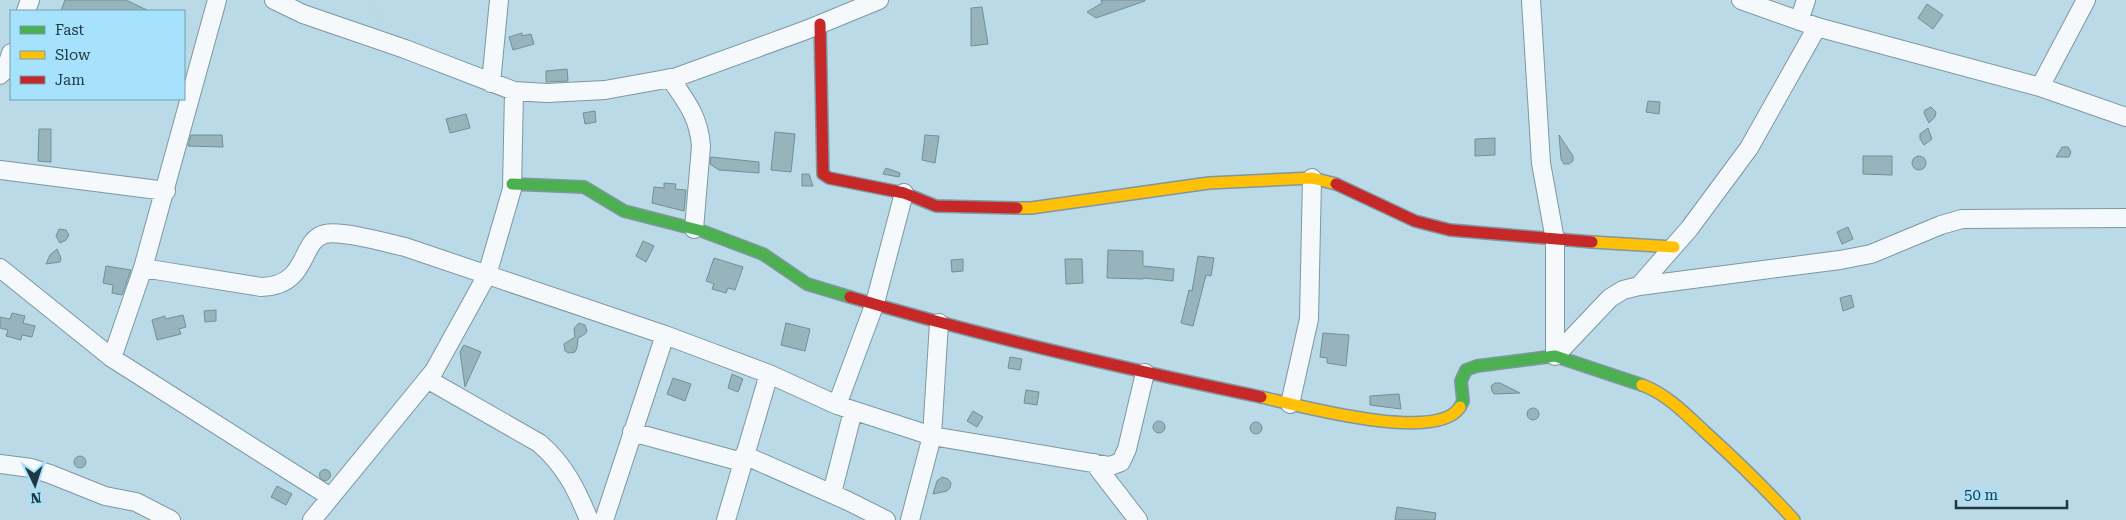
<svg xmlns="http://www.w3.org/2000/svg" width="2126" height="520" font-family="'Roboto Serif',serif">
  <rect width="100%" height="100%" fill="#badae8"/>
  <path fill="#97b3bb" stroke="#728f97" d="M 65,0 L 126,0 L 149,11 L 61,11 Z
    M 1101,0 L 1145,0 L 1145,1 L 1096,18 L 1087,12 L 1102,3 Z
    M 1927,4 L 1943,15 L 1933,29 L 1918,18 Z
    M 982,7 L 988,44 L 971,46 L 971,8 Z
    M 522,33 L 522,36 L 531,34 L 534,44 L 513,50 L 509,37 Z
    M 567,69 L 568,81 L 546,82 L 546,71 Z
    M 1648,101 L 1660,102 L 1659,114 L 1646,112 Z
    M 1931,107 L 1936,112 L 1935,117 L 1929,123 L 1924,113 L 1925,110 Z
    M 595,111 L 596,122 L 585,124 L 583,113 Z
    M 466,114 L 470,128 L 450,133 L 446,119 Z
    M 1928,128 L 1932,139 L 1924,145 L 1920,139 L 1920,134 Z
    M 39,129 L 51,129 L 51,162 L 38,161 Z
    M 775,132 L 795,134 L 791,172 L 771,170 Z
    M 191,135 L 222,135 L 223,147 L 188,146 Z
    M 925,135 L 939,136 L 935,163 L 922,160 Z
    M 1559,135 L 1573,156 L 1573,161 L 1569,164 L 1564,164 L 1561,159 Z
    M 1495,138 L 1495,155 L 1475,156 L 1475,139 Z
    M 2062,147 L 2068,147 L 2071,152 L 2069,157 L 2056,157 Z
    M 1863,156 L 1892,156 L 1892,175 L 1863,174 Z
    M1912 163a7 7 0 1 1 14 0a7 7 0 1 1-14 0Z
    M 711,157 L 759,162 L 759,173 L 719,170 L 710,164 Z
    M 886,168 L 900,173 L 899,177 L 883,174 Z
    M 802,174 L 809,174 L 813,186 L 802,186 Z
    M 664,183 L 676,184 L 675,189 L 686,190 L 684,211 L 652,203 L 654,187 L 664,188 Z
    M 1848,227 L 1853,239 L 1842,244 L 1837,232 Z
    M 59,229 L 66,230 L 69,235 L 66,240 L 60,243 L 56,236 Z
    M 643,241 L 654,246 L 646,262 L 636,256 Z
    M 57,249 L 61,258 L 60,262 L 46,264 L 50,255 Z
    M 1108,250 L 1143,251 L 1143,266 L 1174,269 L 1173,281 L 1143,278 L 1143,279 L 1107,278 Z
    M 1198,256 L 1214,258 L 1211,276 L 1206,275 L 1193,326 L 1181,323 L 1189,290 L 1192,291 Z
    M 714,258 L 743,267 L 735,290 L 728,288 L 726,293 L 712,289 L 714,284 L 706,281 Z
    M 963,259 L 963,271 L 952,272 L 951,260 Z
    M 1065,259 L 1082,259 L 1083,283 L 1066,284 Z
    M 106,266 L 131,270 L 122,295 L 112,293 L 113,285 L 103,283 Z
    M 1851,295 L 1854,307 L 1843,311 L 1840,298 Z
    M 216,310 L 216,321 L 205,322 L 204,311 Z
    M 12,313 L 25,316 L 23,323 L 35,326 L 32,337 L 22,335 L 21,340 L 6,336 L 8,330 L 0,328 L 0,317 L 10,319 Z
    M 183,315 L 186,327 L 179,329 L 181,334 L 157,340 L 152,320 L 165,316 L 165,319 Z
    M 579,323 L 585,325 L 587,331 L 585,334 L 578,338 L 577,348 L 575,352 L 569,353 L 565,351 L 564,344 L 575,337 L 574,328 Z
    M 786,323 L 810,329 L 805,351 L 781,345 Z
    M 1323,333 L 1349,335 L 1346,366 L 1327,363 L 1327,358 L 1320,357 Z
    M 464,345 L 481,352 L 465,387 L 460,352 Z
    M 1010,357 L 1022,359 L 1020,370 L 1008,368 Z
    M 732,374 L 743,379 L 738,392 L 728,388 Z
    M 673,378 L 691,384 L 685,401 L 667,394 Z
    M 1495,383 L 1500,383 L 1520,393 L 1494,394 L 1492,391 L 1491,386 Z
    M 1026,390 L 1039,392 L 1037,405 L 1024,403 Z
    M 1399,394 L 1401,409 L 1370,405 L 1370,396 Z
    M1527 414a6 6 0 1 1 12 0a6 6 0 1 1-12 0Z
    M 973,411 L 983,417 L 977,427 L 967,421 Z
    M1153 427a6 6 0 1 1 12 0a6 6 0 1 1-12 0Z
    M1250 428a6 6 0 1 1 12 0a6 6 0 1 1-12 0Z
    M74 462a6 6 0 1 1 12 0a6 6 0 1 1-12 0Z
    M319.5 475a5.5 5.5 0 1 1 11 0a5.5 5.5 0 1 1-11 0Z
    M 942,477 L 948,479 L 951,483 L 950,488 L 947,491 L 933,494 L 937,481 Z
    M 277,486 L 292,494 L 286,505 L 271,497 Z
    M 1397,507 L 1436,513 L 1435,520 L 1395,520 Z"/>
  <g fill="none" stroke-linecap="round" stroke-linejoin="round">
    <defs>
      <path id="street" d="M 274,0 L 303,14 L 405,49 L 514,91 L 547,93 L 605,90 L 677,77 L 806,30 L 879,0
        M 1531,0 L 1541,163 L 1555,240 L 1555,356
        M 1741,0 L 1817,27 L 2040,87 L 2126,117
        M 26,11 L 30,0
        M 1799,21 L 1806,0
        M 0,75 L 6,69 L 11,53
        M 670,78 C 686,101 699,117 701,146 L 694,229
        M 491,83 L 499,0
        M 2040,87 L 2086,0
        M 0,170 L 166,191
        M 0,268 L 112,358 L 329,496
        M 143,268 L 261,287 C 310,286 299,240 325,234 C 342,230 387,243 405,247 L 665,335 L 769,374 L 837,405 L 932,436 L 1110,466 L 1121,462 L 1127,449 L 1145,373
        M 1639,286 L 1689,229 L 1749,148 L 1817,27
        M 1555,356 L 1610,298 L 1623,290 L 1639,286 L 1840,260 L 1871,254 L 1941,225 L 1962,219 L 2126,218
        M 112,358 L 143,268 L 217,0
        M 427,379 L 539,443 C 564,464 577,490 589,520
        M 1290,404 L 1309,319 L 1312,178
        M 837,405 L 875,303 L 904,193
        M 632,432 L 742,462
        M 744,455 L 848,501 L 886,520
        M 1094,463 L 1138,520
        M 0,464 L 31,468 L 50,474 L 105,496 L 136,502 L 171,520
        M 832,493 L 853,411
        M 312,520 L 434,371 L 487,275 L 512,189 L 514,91
        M 604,520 L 665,335
        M 726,520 L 769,374
        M 910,520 L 932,436 L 939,323"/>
      <path id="fast" d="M 512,184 L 584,187 L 624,211 L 702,231 L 763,254 L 807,284 L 850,297
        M 1460,407 L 1463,401 L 1461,381 L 1466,370 L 1477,366 L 1555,356 L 1642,385"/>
      <path id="slow" d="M 1017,208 L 1031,208 L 1209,183 L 1312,178 L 1336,184
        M 1592,242 L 1674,247
        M 1642,385 C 1665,393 1686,414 1704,431 C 1735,459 1765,488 1794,520
        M 1261,397 C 1297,405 1437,444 1460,407"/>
      <path id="jam" d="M 820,24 L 823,174 L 829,178 L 904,193 L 936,206 L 1017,208
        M 1336,184 L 1415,221 L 1450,230 L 1592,242
        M 850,297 C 985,337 1123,368 1261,397"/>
    </defs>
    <use href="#street" stroke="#7e97a2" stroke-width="20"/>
    <use href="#fast" stroke="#7e97a2" stroke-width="14"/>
    <use href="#slow" stroke="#7e97a2" stroke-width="14"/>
    <use href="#jam" stroke="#7e97a2" stroke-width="14"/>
    <path stroke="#c5cfd3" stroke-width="2.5" stroke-dasharray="1 4" stroke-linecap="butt" d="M 374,0 L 378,24"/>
    <use href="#street" stroke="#f5f9fc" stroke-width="18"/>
    <use href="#fast" stroke="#4caf50" stroke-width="11"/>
    <use href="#slow" stroke="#ffc107" stroke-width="11"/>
    <use href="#jam" stroke="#c62828" stroke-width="11"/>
  </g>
  <rect x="10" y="10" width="175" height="90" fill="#a6e2fc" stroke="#709eb1"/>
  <rect x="20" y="26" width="25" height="8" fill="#4caf50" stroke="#709eb1"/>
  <text x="55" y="35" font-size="15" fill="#1e3741">Fast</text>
  <rect x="20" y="51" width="25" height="8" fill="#ffc107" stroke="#709eb1"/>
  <text x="55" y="60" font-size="15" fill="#1e3741">Slow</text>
  <rect x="20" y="76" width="25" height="8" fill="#c62828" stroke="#709eb1"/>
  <text x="55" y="85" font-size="15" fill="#1e3741">Jam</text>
  <g transform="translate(35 485) rotate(176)" stroke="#a6e2fc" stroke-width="4" paint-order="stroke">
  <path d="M0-4L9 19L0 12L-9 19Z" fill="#1e3741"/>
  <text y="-8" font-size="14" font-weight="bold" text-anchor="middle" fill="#1e3741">N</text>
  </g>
  <path d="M1956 500v8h111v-8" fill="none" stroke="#1e3741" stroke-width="2.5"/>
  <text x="1964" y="500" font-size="15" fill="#1e3741" stroke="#a6e2fc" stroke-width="4" paint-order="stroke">50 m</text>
</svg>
